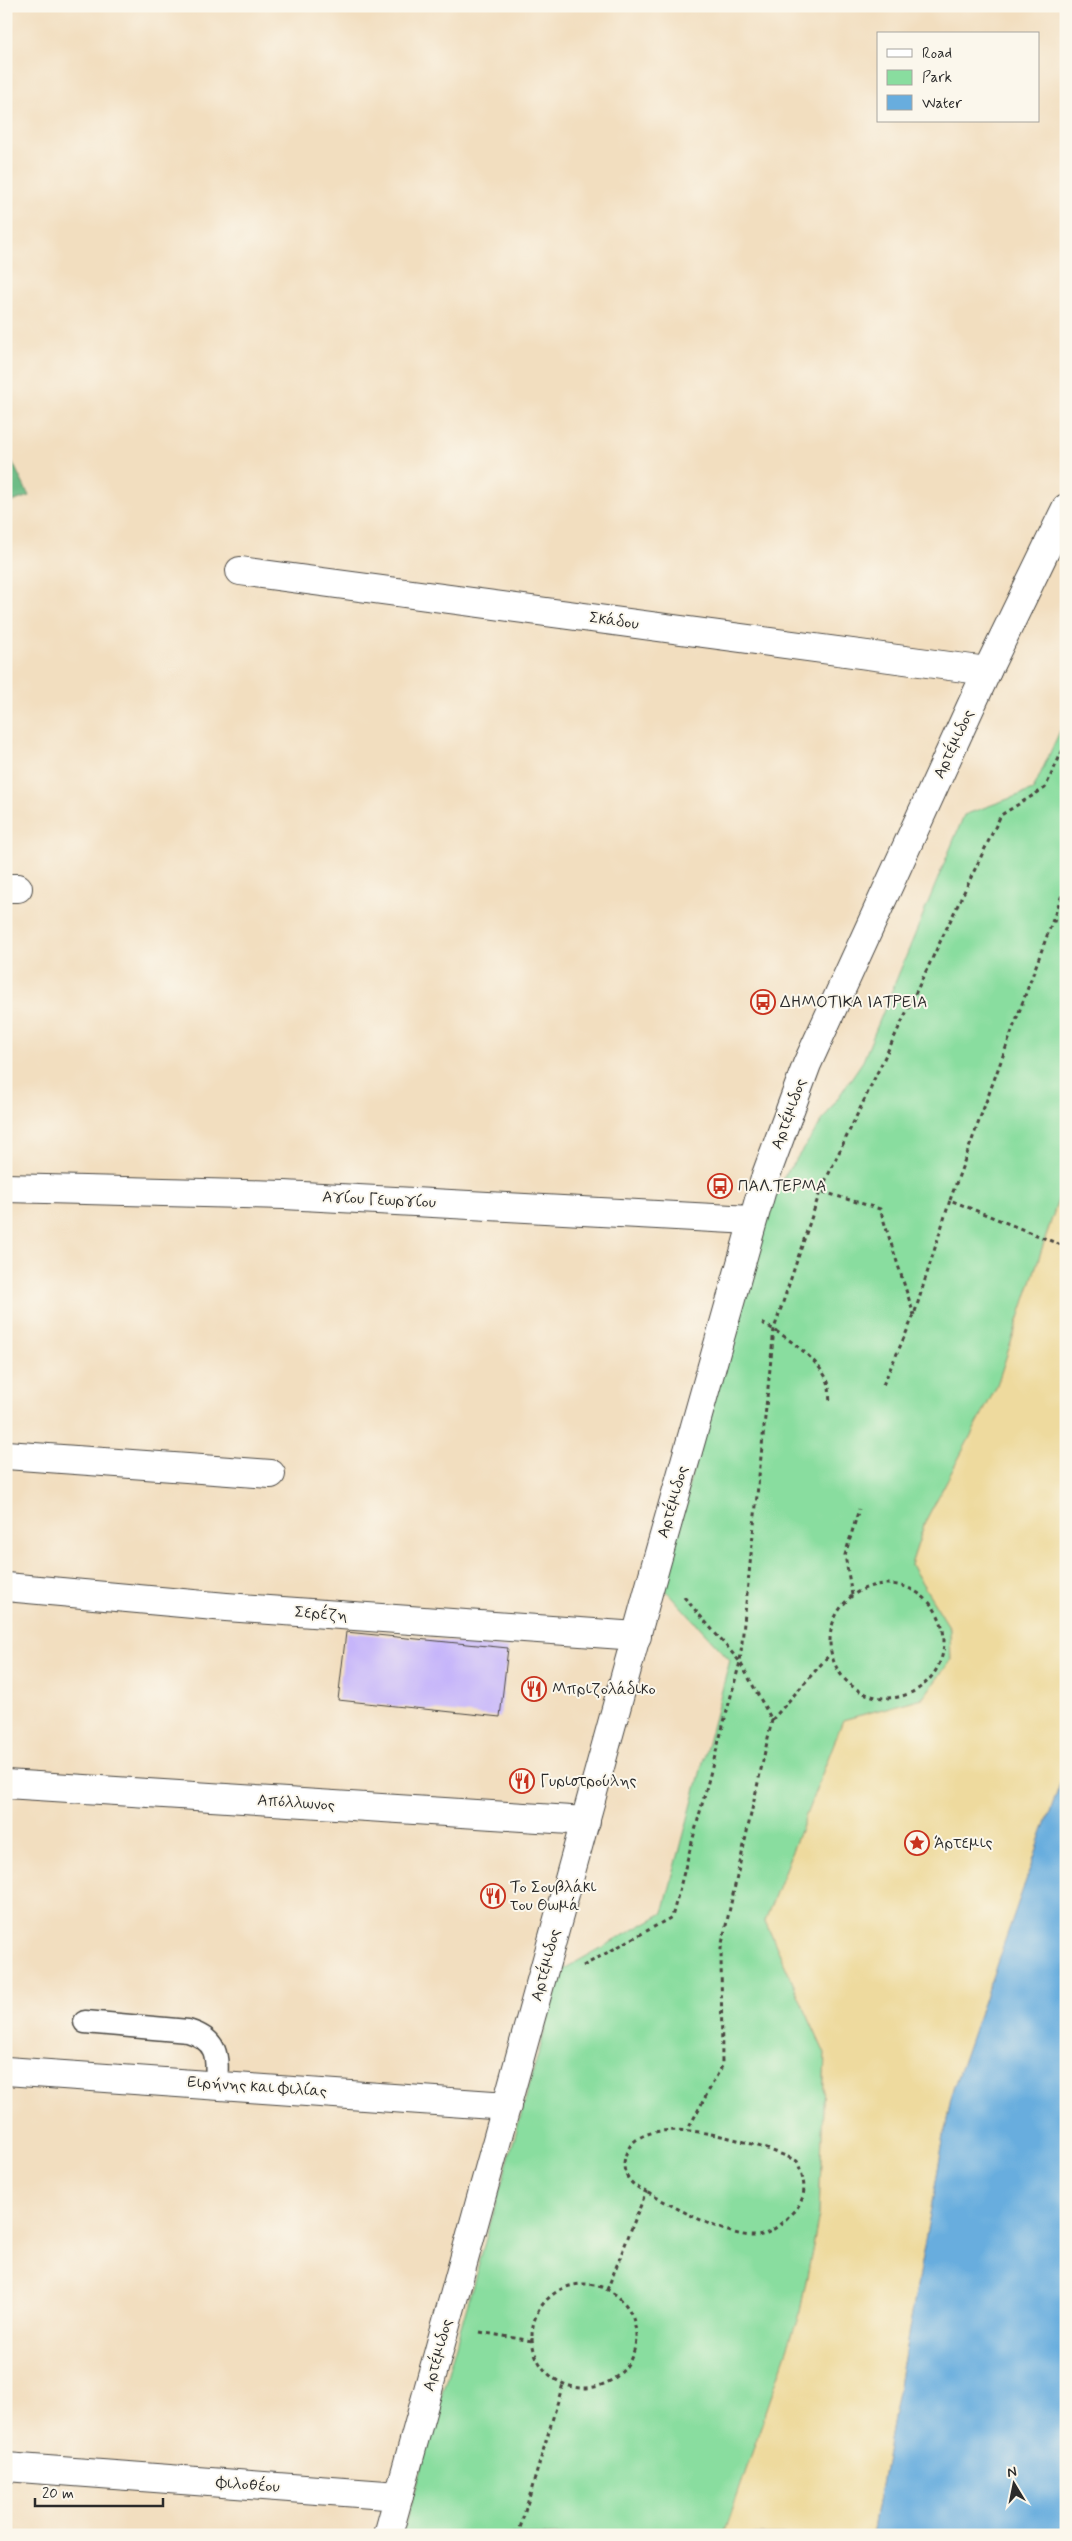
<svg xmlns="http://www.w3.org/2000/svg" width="1072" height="2541" font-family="Mynerve,sans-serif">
  <rect width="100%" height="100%" fill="#fbf7ec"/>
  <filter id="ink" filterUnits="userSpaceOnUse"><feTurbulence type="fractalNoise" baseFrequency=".02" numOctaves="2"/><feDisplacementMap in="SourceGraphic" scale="10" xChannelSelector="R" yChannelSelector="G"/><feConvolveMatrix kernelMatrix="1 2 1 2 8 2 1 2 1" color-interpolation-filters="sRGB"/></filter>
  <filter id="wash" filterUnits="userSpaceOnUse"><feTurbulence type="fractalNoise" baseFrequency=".0096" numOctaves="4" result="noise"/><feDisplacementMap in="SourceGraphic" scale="20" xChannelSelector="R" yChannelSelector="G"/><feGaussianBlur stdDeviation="1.12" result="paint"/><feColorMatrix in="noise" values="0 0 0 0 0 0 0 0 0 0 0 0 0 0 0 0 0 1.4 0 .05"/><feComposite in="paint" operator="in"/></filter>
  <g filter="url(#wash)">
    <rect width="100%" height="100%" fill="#f2debf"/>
    <path fill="#89dd9f" stroke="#5a8465" d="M 1066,718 L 1066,1176 L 996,1388 L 925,1522 L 911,1565 L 950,1628 L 951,1660 L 923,1698 L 843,1720 L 765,1921 L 825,2054 L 819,2216 L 800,2312 L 724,2535 L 402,2535 L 562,1970 L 663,1913 L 730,1660 L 661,1585 L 769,1199 L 863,1061 L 964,815 L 1033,790 Z"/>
    <path fill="#6ebc86" stroke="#4c7458" d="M 6,455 L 9,455 L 29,496 L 6,504 Z"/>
    <path fill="#eeda9e" stroke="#8c8264" d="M 1066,1176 L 1066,1766 L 952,2092 L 872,2535 L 724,2535 L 800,2312 L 819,2216 L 825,2054 L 765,1921 L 843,1720 L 923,1698 L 951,1660 L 950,1628 L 911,1565 L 925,1522 L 996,1388 Z"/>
    <path fill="#68adde" stroke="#4a6c84" d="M 1066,1766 L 1066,2535 L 872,2535 L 952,2092 Z"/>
    <g id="blocks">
      <path fill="#c6b5fa" d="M 346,1632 L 508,1648 L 500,1717 L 338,1700 Z"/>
    </g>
  </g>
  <g filter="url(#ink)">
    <use href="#blocks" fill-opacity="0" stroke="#494641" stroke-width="1"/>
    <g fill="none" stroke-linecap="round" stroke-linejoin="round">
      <defs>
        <path id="service" d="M 85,2022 L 188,2031 C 218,2040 218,2056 216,2084"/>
        <path id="minor" d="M 240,571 L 987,671
          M 6,888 L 18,888
          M 6,1188 L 284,1195 L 751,1220
          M 6,1455 L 271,1474
          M 6,1587 L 226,1607 L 637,1636
          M 6,1784 L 586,1821
          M 6,2071 L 507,2106
          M 6,2467 L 399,2496"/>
        <path id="secondary" d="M 388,2535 L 656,1564 L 766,1175 L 807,1064 L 987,671 L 1066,508"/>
      </defs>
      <use href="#service" stroke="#494641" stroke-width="25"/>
      <use href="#minor" stroke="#494641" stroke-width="30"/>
      <use href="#secondary" stroke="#494641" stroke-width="30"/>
      <path stroke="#494641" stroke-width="3" stroke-dasharray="4 4" stroke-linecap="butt" d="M 1052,920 L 1066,925
        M 800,1185 L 880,1209 L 914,1315
        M 950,1200 L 1066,884
        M 762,1323 C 783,1334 819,1359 828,1382 C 830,1388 829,1396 830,1402
        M 883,1385 L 914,1315 L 950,1200 L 1066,1247
        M830 1641a57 57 0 1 1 114 0a57 57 0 1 1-114 0Z
        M 852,1595 L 845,1555 L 859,1509
        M 684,1597 L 740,1662 L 772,1720 L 721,1948 L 722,2066 L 687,2131
        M 772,1720 L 830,1654
        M 583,1966 L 672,1917 L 740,1662 L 774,1329 L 820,1192 L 1001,815 L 1045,788 L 1066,743
        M532 2336a52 52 0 1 1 104 0a52 52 0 1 1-104 0Z
        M 607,2290 L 646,2192 C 634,2186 624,2179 624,2164 C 628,2099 764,2145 797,2161 C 805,2180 809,2198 792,2213 C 783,2222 770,2235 757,2236 C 727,2238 674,2206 646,2192
        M 480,2332 L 532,2341
        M 518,2535 L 563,2384"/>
      <use href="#service" stroke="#fff" stroke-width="22"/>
      <use href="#minor" stroke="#fff" stroke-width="28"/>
      <use href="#secondary" stroke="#fff" stroke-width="28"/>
    </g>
  </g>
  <defs>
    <symbol id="bus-ring" viewBox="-11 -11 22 22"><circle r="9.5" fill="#fbf7ec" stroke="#c8321e" stroke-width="1.5"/><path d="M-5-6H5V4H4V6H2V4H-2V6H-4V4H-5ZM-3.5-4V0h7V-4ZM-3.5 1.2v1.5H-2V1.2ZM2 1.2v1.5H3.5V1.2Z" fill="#c8321e"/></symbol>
    <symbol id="restaurant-ring" viewBox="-11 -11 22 22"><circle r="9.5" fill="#fbf7ec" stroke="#c8321e" stroke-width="1.5"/><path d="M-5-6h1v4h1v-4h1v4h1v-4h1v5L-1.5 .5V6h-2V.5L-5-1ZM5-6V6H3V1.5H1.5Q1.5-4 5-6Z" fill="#c8321e"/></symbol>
    <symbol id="sight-ring" viewBox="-11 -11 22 22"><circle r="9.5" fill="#fbf7ec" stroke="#c8321e" stroke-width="1.5"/><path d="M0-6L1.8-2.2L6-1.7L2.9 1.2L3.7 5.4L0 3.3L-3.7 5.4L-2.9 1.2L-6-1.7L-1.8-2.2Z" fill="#c8321e"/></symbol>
  </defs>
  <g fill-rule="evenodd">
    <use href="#bus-ring" x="749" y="988" width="28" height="28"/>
    <use href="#bus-ring" x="706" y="1172" width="28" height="28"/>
    <use href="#restaurant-ring" x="520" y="1675" width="28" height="28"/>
    <use href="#restaurant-ring" x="508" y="1767" width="28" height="28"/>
    <use href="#sight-ring" x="903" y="1829" width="28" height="28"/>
    <use href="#restaurant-ring" x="479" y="1882" width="28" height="28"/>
  </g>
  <g text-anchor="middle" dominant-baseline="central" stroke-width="4" stroke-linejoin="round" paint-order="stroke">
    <g font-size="16" fill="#2b2b2b" stroke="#fbf7ec">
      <text transform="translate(614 621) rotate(8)">Σκάδου</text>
      <text transform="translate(954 744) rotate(-65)">Αρτέμιδος</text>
      <text transform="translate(789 1114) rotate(-70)">Αρτέμιδος</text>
      <text transform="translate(379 1200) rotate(3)">Αγίου Γεωργίου</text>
      <text transform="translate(673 1502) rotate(-74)">Αρτέμιδος</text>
      <text transform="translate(321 1614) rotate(4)">Σερέζη</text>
      <text transform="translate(296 1803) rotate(4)">Απόλλωνος</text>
      <text transform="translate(546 1965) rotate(-75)">Αρτέμιδος</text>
      <text transform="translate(257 2087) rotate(4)">Ειρήνης και Φιλίας</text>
      <text transform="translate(438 2355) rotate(-75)">Αρτέμιδος</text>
      <text transform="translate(248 2485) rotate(4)">Φιλοθέου</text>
    </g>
    <g font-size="16" fill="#2b2b2b" stroke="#fbf7ec" text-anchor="start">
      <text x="780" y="1002">ΔΗΜΟΤΙΚΑ ΙΑΤΡΕΙΑ</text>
      <text x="738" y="1186">ΠΑΛ.ΤΕΡΜΑ</text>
      <text x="552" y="1689">Μπριζολάδικο</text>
      <text x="540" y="1781">Γυριστρούλης</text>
      <text x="934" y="1843">Άρτεμις</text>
      <text x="510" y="1887">Το Σουβλάκι<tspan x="510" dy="18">του Θωμά</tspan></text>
    </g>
  </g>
  <rect width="1072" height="2541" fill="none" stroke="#fbf7ec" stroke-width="25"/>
  <rect x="877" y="32" width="162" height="90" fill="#fbf7ec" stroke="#a8a59f"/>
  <rect x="887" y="49" width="25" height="8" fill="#ffffff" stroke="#a8a59f"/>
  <text x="922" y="58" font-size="15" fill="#2b2b2b">Road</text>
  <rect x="887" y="70" width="25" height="15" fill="#89dd9f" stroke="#a8a59f"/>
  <text x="922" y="82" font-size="15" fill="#2b2b2b">Park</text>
  <rect x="887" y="95" width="25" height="15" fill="#68adde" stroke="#a8a59f"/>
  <text x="922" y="108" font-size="15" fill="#2b2b2b">Water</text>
  <g transform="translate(1014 2484) rotate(350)" stroke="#fbf7ec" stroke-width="4" paint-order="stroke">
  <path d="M0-4L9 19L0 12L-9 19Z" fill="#2b2b2b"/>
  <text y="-8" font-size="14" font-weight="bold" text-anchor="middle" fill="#2b2b2b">N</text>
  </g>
  <path d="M35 2498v8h128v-8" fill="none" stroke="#2b2b2b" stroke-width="2.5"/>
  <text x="42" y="2498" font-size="15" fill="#2b2b2b" stroke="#fbf7ec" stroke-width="4" paint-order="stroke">20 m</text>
</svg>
